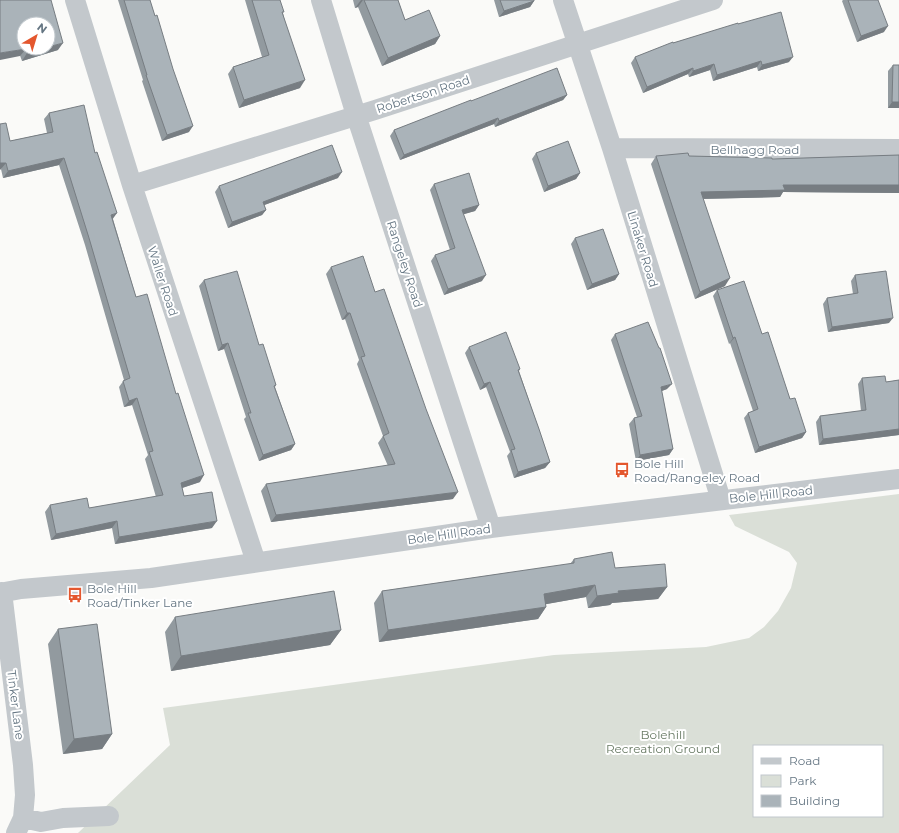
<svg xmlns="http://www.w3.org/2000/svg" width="899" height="833" font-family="Montserrat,sans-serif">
  <rect width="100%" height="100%" fill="#fafaf8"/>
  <path fill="#dadfd7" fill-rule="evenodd" d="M 899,494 L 899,833 L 78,833 L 170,745 L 163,708 L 554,655 L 706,647 L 749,638 L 764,627 L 778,611 L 791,588 L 797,563 L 789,552 L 735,526 L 729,515 ZM 754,746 L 882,746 L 882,816 L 754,816 Z"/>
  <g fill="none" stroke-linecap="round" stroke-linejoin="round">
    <path stroke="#c3c8cc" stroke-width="20" d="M 75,0 L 132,185 L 256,562
      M 321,0 L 356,115 L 491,528
      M 563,0 L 612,148 L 721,500
      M 612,148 L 899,149
      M 132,185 L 375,110 L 713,0
      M 2,592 L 23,765 L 25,795 L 23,818 L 16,833
      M 0,593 L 21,589 L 151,578 L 491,528 L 899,479
      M 23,818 L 41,822 L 63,818 L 109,816"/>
  </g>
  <path fill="#929a9f" d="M 0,0 L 58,50 L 22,61 Z
    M 118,0 L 150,0 L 189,132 L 162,141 L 142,81 L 143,80 Z
    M 245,0 L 280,0 L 300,88 L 239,108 L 228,74 L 233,67 L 262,57 Z
    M 353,0 L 398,0 L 405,20 L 440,36 L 435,44 L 382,66 L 358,7 L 355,8 Z
    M 494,0 L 534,0 L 534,1 L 530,7 L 499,17 Z
    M 843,0 L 878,0 L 884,32 L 857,42 L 842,1 Z
    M 738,24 L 789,62 L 758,71 L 757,67 L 713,81 L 710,70 L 689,77 L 688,74 L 643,93 L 631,63 L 635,57 L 673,43 Z
    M 893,65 L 899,108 L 888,108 L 888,71 Z
    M 567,95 L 563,100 L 495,127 L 494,124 L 400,160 L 390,136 L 394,130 L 471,101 Z
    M 49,113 L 95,153 L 113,219 L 136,297 L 200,482 L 182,488 L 184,496 L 212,528 L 115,544 L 112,528 L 51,540 L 45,512 L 50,505 L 89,508 L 156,497 L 145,459 L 148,455 L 132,405 L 124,407 L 119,387 L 124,380 L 85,245 L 59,165 L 3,178 L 1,169 L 10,141 L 47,133 L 44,119 Z
    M 536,153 L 580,173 L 576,179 L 544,192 L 532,159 Z
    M 899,155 L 899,193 L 783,192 L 780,197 L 703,199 L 725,286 L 695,299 L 651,164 L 656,156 L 689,156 L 772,159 Z
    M 338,178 L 264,205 L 266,210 L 262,215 L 228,228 L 215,192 L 219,186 Z
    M 434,184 L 479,205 L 475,211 L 463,214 L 482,281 L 444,295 L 431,261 L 435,255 L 450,250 L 430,190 Z
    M 575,238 L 619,274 L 615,280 L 587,290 L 571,244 Z
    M 331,267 L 375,292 L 453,499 L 271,522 L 261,491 L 266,484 L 388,466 L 378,443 L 383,436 L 357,364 L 359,360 L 345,319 L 342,320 L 326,274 Z
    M 855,275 L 889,323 L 828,332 L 823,304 L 827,298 L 853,294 L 851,281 Z
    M 204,280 L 259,345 L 276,385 L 275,387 L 295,444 L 291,450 L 259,461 L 244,419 L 246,417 L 224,349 L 218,351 L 199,286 Z
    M 717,290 L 762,334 L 790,399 L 806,432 L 802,438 L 755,453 L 744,418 L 748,413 L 753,411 L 730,343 L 729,344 L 713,296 Z
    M 615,334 L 667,389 L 661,391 L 673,449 L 669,455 L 636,461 L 629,424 L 634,418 L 637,417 L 611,340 Z
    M 469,347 L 520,369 L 519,371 L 550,462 L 545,468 L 514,478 L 507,456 L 510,452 L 486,387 L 480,390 L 465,353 Z
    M 862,378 L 886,382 L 899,380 L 899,435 L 819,445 L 816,422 L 820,416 L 861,411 L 858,384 Z
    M 574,559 L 615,568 L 667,587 L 658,599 L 612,603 L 610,605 L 588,608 L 586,597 L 546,604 L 546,607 L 538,619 L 379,642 L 374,603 L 382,591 L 570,564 Z
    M 175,617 L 341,630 L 330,645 L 171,671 L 165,632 Z
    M 58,629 L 112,734 L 102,749 L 63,754 L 48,644 Z"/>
  <path fill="#777d82" d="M 361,0 L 363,0 L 358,7 L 355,8 Z
    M 534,1 L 530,7 L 499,17 L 504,11 Z
    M 888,26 L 884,32 L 857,42 L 861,36 Z
    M 440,36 L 435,44 L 382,66 L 388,58 Z
    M 63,43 L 58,50 L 22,61 L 27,53 L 45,48 L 48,48 L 48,47 Z
    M 26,49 L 20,56 L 0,60 L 0,53 Z
    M 793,57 L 789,62 L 758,71 L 762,65 Z
    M 761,61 L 757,67 L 713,81 L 717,75 Z
    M 714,64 L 710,70 L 689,77 L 693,71 Z
    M 693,68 L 688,74 L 643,93 L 647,87 Z
    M 305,80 L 300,88 L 239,108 L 244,100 Z
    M 567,95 L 563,100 L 495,127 L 499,121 Z
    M 892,102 L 899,102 L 899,108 L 888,108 Z
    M 498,118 L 494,124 L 400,160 L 404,155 Z
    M 193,126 L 189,132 L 162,141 L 167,135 Z
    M 64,158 L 59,165 L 3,178 L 8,171 Z
    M 0,163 L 6,163 L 1,169 L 0,170 Z
    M 342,172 L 338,178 L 259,207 L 263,202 Z
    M 580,173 L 576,179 L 544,192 L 548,186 Z
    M 783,185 L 899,185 L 899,193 L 783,192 L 780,197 L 696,199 L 701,192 Z
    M 479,205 L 475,211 L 458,216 L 462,210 Z
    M 266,210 L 262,215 L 228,228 L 232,222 Z
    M 117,213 L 112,220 L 111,215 Z
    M 619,274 L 615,280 L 587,290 L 592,284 Z
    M 486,275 L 482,281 L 444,295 L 448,289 Z
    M 730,278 L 725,286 L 695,299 L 700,292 Z
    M 347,313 L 350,313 L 345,319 L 342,320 Z
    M 893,318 L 889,323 L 828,332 L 832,327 Z
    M 735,337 L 730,343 L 729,344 L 733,338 Z
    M 228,343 L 224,349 L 218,351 L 222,345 Z
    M 490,382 L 486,387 L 480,390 L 484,384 Z
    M 672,384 L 667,389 L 657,393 L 661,387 Z
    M 137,398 L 132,405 L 124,407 L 129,401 Z
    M 899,429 L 899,435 L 819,445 L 823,439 Z
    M 806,432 L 802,438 L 755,453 L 759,447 Z
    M 295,444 L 291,450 L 259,461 L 263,455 Z
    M 673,449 L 669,455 L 636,461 L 640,455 Z
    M 550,462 L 545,468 L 514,478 L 518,472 Z
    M 204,475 L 200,482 L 176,490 L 181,483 Z
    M 458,492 L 453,499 L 271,522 L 276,515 Z
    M 117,521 L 112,528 L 51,540 L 56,534 Z
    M 217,521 L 212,528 L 115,544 L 119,537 Z
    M 595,585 L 586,597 L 536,606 L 544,594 Z
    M 667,587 L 658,599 L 612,603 L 610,605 L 588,608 L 597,596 L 618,591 Z
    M 546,607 L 538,619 L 379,642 L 388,630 Z
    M 341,630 L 330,645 L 171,671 L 181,656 Z
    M 112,734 L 102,749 L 63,754 L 74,739 Z"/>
  <path fill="#aab3b9" stroke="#777d82" d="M 0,0 L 51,0 L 63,43 L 48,47 L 48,24 L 24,24 L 24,48 L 45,48 L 27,53 L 26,49 L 0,53 Z
    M 124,0 L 150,0 L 155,16 L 157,15 L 173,69 L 193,126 L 167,135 L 146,75 L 147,75 Z
    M 252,0 L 280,0 L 284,12 L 282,12 L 305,80 L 244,100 L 233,67 L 269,55 Z
    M 364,0 L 398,0 L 405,20 L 429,10 L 440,36 L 388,58 Z
    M 500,0 L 534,0 L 534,1 L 504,11 Z
    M 848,0 L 878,0 L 888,26 L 861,36 Z
    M 781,12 L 793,57 L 762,65 L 761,61 L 717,75 L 714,64 L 693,71 L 693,68 L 647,87 L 635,57 L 673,42 L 673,43 L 738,23 L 738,24 Z
    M 893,65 L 899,65 L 899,102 L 892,102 Z
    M 557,68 L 567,95 L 499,121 L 498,118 L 404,155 L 394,130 L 471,100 L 471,101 Z
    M 84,105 L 95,153 L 97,152 L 117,213 L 111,215 L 136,297 L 147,294 L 176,394 L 178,393 L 204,475 L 181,483 L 184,496 L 212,492 L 217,521 L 119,537 L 117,521 L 56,534 L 50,505 L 87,498 L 89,508 L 163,495 L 149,452 L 153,451 L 137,398 L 129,401 L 123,381 L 130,378 L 89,238 L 64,158 L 8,171 L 6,163 L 0,163 L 0,124 L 6,123 L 10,141 L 53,132 L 49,113 Z
    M 568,141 L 580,173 L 548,186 L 536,153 Z
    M 332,145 L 342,172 L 263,202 L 266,210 L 232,222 L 219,186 Z
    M 688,153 L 689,156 L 772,158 L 772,159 L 899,155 L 899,185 L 783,185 L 785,190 L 701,192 L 730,278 L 700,292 L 656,156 Z
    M 469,173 L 479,205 L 462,210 L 486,275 L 448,289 L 435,255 L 455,248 L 434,184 Z
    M 603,229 L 619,274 L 592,284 L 575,238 Z
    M 363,256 L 375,292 L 384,289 L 426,409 L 458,492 L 276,515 L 266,484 L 395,464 L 383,436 L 389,433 L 361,357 L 365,356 L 350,313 L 347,313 L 331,267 Z
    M 237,271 L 259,345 L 263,344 L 276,385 L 274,386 L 295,444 L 263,455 L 248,413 L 251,413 L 228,343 L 222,345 L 204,280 Z
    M 886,271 L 893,318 L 832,327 L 827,298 L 858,293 L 855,275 Z
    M 744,281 L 762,334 L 768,332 L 790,399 L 795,398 L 806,432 L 759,447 L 748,413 L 758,409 L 735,337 L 733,338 L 717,290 Z
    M 648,322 L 659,348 L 660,348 L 672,384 L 661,387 L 673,449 L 640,455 L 634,418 L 642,416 L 615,334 Z
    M 506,332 L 520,369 L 518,370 L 539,429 L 550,462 L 518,472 L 511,450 L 515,449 L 490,382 L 484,384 L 469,347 Z
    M 885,376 L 886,382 L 899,380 L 899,429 L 823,439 L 820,416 L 866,410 L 862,378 Z
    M 612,552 L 615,568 L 665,564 L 667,587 L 618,591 L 619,593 L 597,596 L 595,585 L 544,594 L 546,607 L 388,630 L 382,591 L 574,563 L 574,559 Z
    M 334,591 L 341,630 L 181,656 L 175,617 Z
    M 97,624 L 112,734 L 74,739 L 58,629 Z"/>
  <defs>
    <symbol id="bus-bare" viewBox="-9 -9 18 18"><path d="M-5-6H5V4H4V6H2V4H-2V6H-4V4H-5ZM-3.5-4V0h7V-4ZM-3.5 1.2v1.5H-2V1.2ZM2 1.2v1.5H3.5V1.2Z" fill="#e4572e" stroke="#fff" stroke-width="2.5" paint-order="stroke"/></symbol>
  </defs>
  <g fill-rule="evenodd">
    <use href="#bus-bare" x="611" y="459" width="22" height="22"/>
    <use href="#bus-bare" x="64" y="584" width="22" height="22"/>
  </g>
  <g text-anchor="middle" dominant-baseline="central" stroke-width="4" stroke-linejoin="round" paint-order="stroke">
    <g font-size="12" fill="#657683" stroke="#fff">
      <text transform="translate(423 94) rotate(-18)">Robertson Road</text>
      <text x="755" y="149">Bellhagg Road</text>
      <text transform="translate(643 249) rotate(73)">Linaker Road</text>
      <text transform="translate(405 264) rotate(72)">Rangeley Road</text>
      <text transform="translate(163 281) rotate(72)">Waller Road</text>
      <text transform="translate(771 494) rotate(-6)">Bole Hill Road</text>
      <text transform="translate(449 534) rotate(-8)">Bole Hill Road</text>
      <text transform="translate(16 705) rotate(83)">Tinker Lane</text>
    </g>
    <g font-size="12" fill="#657683" stroke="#fff" text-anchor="start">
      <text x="634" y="463">Bole Hill<tspan x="634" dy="14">Road/Rangeley Road</tspan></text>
      <text x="87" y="588">Bole Hill<tspan x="87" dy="14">Road/Tinker Lane</tspan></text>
    </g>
    <g font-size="12" fill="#687a64" stroke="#fff">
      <text x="663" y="734">Bolehill<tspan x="663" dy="14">Recreation Ground</tspan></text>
    </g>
  </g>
  <rect x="753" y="745" width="130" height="72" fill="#ffffff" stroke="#c1c8cd"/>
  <rect x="761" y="758" width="20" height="6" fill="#c3c8cc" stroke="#c1c8cd"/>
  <text x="789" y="765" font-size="12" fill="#657683">Road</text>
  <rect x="761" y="775" width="20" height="12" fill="#dadfd7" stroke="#c1c8cd"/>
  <text x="789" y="785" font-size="12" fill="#657683">Park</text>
  <rect x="761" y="795" width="20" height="12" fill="#aab3b9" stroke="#c1c8cd"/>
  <text x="789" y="805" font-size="12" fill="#657683">Building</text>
  <g transform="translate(36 36) rotate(38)"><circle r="19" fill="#ffffff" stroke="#c1c8cd"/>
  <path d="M0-3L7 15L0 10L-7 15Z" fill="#e4572e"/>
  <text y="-6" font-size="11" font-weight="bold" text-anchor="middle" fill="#657683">N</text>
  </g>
</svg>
